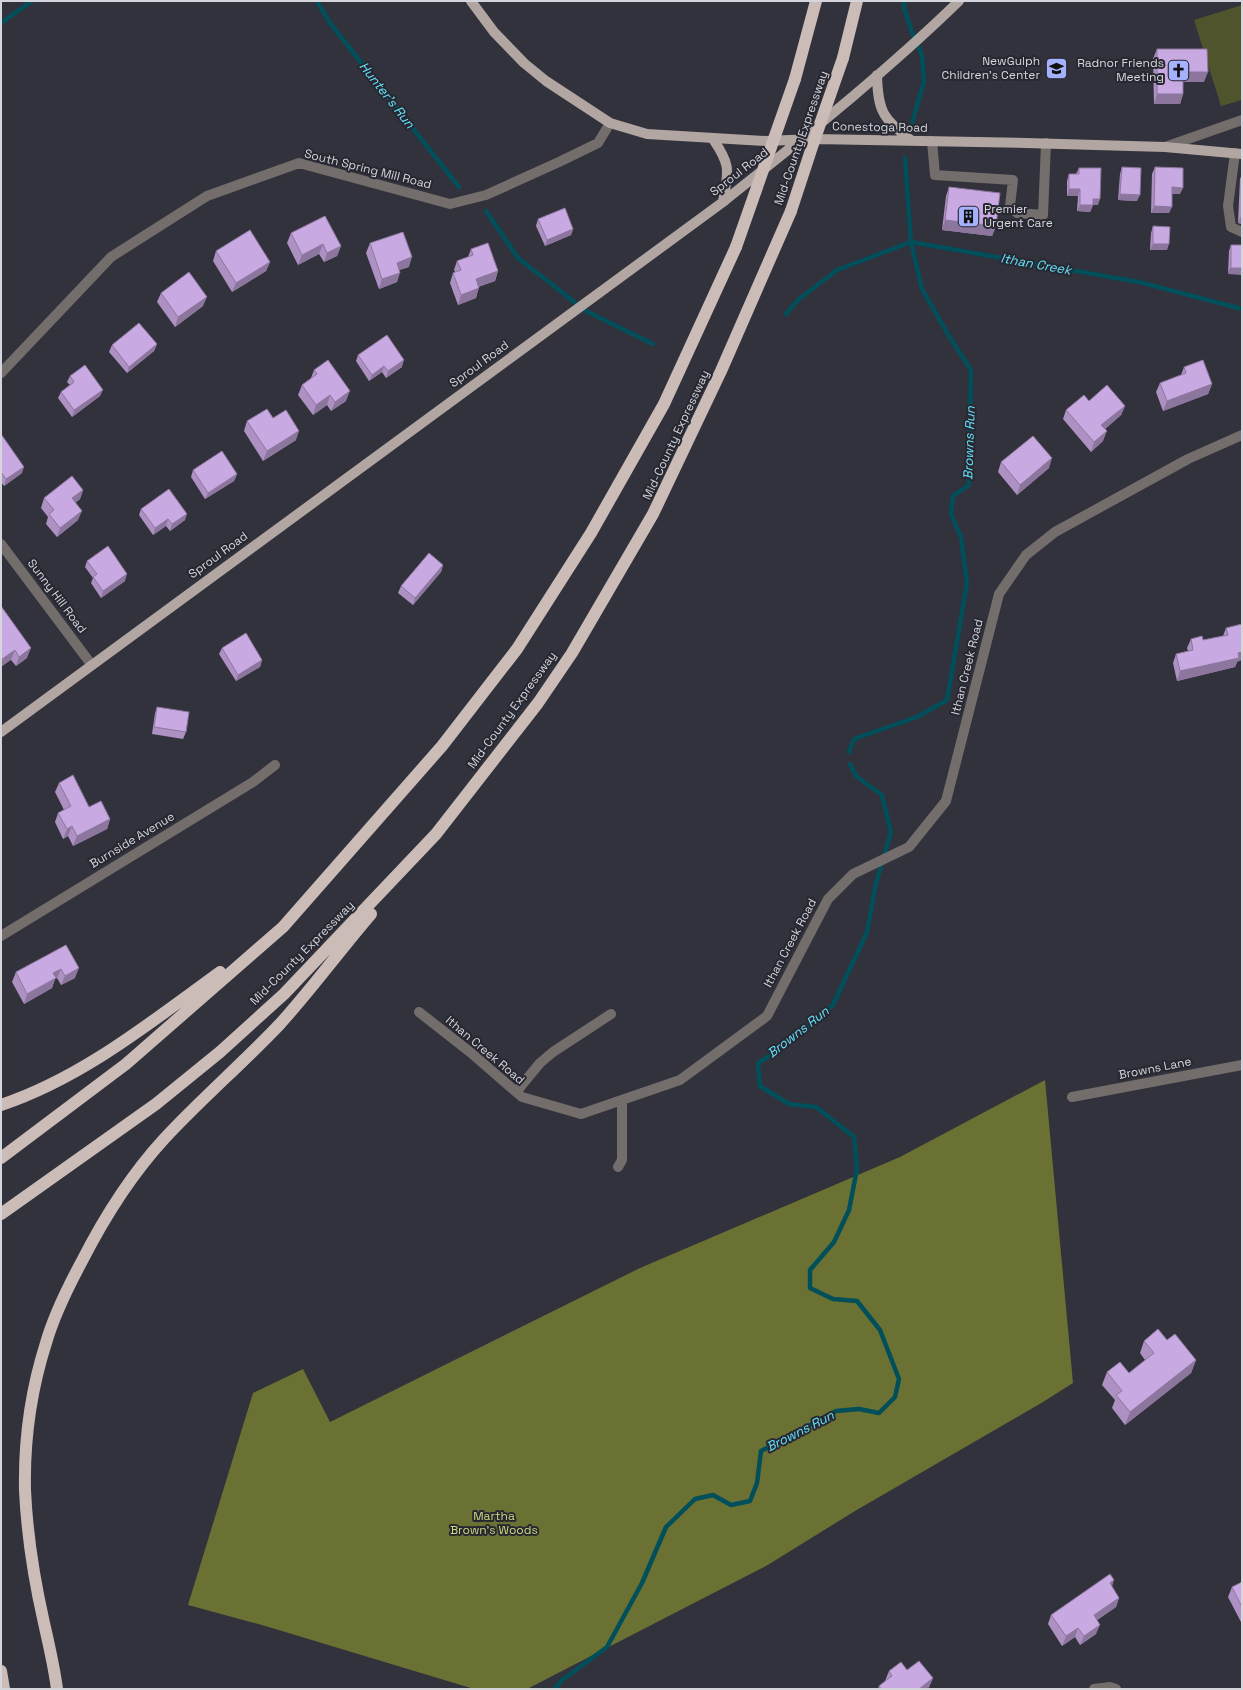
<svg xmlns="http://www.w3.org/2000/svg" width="1243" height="1690" font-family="'Space Grotesk',sans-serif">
  <rect width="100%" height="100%" fill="#32323c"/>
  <path fill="#4f542c" d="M 1242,5 L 1242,100 L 1221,106 L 1194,20 Z"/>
  <path fill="#6a7133" d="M 1045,1080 L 1073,1383 L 1043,1402 L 855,1511 L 766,1566 L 527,1689 L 474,1689 L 262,1625 L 188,1605 L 253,1393 L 303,1369 L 330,1422 L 640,1268 L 900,1157 Z"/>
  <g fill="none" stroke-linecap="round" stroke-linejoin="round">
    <path stroke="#004f5b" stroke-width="4.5" d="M 317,1 L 330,23 L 459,187
      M 904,1 L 904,8 L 914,38 L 922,55 L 924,81 L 911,127
      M 1,23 L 32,1
      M 486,211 L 518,258 L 586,311 L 653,344
      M 911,242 L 1139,282 L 1242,309
      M 786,314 L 798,300 L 837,270 L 911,242
      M 849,752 L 854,739 L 917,717 L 947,700 L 967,583 L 961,537 L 951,514 L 953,496 L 969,485 L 971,370 L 949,336 L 922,289 L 911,242 L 905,158
      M 555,1689 L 562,1680 L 607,1647 L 642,1583 L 666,1527 L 695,1499 L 713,1495 L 731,1505 L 750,1501 L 757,1483 L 761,1451 L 836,1411 L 859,1409 L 879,1413 L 895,1397 L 899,1379 L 880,1330 L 857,1301 L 833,1299 L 810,1288 L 810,1270 L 834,1242 L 849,1210 L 857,1169 L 854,1137 L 816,1107 L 789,1104 L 760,1086 L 758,1063 L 787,1045 L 833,1005 L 867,932 L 876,883 L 891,832 L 882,795 L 856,776 L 850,764"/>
    <path stroke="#736d6b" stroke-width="10" d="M 932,141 L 935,175 L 1013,180 L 1010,206 L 1017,213 L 1043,215 L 1046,143
      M 1165,147 L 1242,120
      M 1235,153 L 1228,206 L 1231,227 L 1242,232
      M 1,373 L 111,257 L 207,196 L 299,163 L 450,204 L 486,195 L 559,162 L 598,143 L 610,123
      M 1,544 L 91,664
      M 1,936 L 253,782 L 275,765
      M 419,1012 L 470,1052 L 522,1097 L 581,1114 L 680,1080 L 767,1016 L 828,899 L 853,874 L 909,847 L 946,801 L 999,594 L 1026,555 L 1055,532 L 1188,459 L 1242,435
      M 516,1092 L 540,1063 L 553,1052 L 611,1014
      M 1072,1097 L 1242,1065
      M 618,1167 L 622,1160 L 622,1100
      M 1094,1689 L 1110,1687 L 1116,1689"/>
    <path stroke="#b2a6a2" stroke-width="10" d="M 471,1 L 494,32 L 524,63 L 546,81 L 610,123 L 647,134 L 765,141 L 814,139 L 1026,143 L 1165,147 L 1242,154
      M 877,75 C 878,113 883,118 912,141
      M 713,139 C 732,167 728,171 723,202
      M 1,732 L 723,202 C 804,137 885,73 959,1"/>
    <path stroke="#cbbcb7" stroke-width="12" d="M 843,58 L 857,1
      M 795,79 L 816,1
      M 1,1105 C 82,1078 151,1022 220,972
      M 1,1158 L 126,1064 L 283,927 L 442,746 L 517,649 L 591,533 L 664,404 L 736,247
      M 1,1214 L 156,1104 L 220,1052 L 284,994 L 436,834 L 538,703 L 572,653 L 653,514 L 721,371 L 791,211
      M 1,1671 L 4,1689
      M 57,1689 C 54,1666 49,1645 44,1623 C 34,1579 27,1534 25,1490 C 24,1441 31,1390 46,1343 C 54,1315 68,1287 82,1261 C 105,1216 130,1176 164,1139 C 201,1099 242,1064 279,1025 C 311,990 340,950 371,914"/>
    <path stroke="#cbbcb7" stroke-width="12" d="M 791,211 L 812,147 L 843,58
      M 736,247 L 795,79"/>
  </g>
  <path fill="#ac91c2" d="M 1157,49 L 1204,82 L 1183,82 L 1183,94 L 1180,104 L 1154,104 L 1153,59 Z
    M 1122,167 L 1137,201 L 1118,200 L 1120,174 Z
    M 1155,167 L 1180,194 L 1172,194 L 1169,213 L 1151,213 L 1152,174 Z
    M 1079,168 L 1098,205 L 1093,205 L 1090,212 L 1077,211 L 1078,196 L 1067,196 L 1067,181 L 1069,174 L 1076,174 Z
    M 1242,174 L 1242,224 L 1238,223 L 1240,179 Z
    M 949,187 L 996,226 L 992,236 L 942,230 L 946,196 Z
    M 538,219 L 573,229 L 571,235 L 545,246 L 536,226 Z
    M 1153,226 L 1167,250 L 1150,250 L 1151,233 Z
    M 291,233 L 341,246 L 337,256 L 324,262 L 319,254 L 298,265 L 287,243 Z
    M 370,243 L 409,267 L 399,270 L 397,282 L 379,289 L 366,253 Z
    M 1231,245 L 1242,245 L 1228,274 L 1229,251 Z
    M 471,249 L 498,271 L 495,281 L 478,287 L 476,298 L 458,305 L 450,283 L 453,273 L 455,272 L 454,270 L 457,261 L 468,257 Z
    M 216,251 L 270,262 L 266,271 L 232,292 L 213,261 Z
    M 161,293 L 203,306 L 175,327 L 157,302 Z
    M 157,344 L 154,351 L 127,373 L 109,352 L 112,345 Z
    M 358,355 L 402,367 L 386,378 L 382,372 L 369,381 L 356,361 Z
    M 1184,367 L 1212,384 L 1208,394 L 1163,411 L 1156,392 L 1160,383 L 1181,375 Z
    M 314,370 L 346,401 L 331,411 L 327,405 L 313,415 L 298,395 L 302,385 L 311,378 Z
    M 70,376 L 100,396 L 72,417 L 58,398 L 61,392 L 70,385 L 67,382 Z
    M 1089,401 L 1125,406 L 1121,415 L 1105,429 L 1103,441 L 1091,452 L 1063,419 L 1066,410 Z
    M 273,418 L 296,440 L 263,461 L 244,431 L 247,421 Z
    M 1,434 L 22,473 L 4,486 L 1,482 Z
    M 1001,462 L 1049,468 L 1017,495 L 998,472 Z
    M 193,470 L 237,474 L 234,481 L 205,499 L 191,477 Z
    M 83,490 L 80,499 L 75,503 L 78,520 L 57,537 L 46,524 L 48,517 L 41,508 L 44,498 Z
    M 141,509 L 185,520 L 170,531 L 166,526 L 153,535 L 139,515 Z
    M 87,561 L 125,581 L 101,598 L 91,583 L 93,578 L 85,567 Z
    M 443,565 L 441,572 L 413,605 L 398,593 L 401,586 Z
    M 1,606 L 27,658 L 16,666 L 11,660 Z
    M 1226,628 L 1237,662 L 1235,667 L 1177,681 L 1173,663 L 1176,654 L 1188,651 L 1187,648 L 1191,639 L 1203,640 L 1223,636 Z
    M 222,648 L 262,660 L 260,667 L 236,681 L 219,654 Z
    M 157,707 L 186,732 L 183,739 L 152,734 L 155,713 Z
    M 59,783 L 89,807 L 110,819 L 107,829 L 73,846 L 68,836 L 63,839 L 55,822 L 58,813 L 64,810 L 55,792 Z
    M 66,945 L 75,978 L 61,985 L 57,978 L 55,979 L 52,988 L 24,1004 L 12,982 L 16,972 Z
    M 1167,1340 L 1196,1360 L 1191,1373 L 1125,1425 L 1112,1408 L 1115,1400 L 1102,1385 L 1107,1372 L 1129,1373 L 1145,1360 L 1140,1353 L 1144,1341 Z
    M 1242,1582 L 1242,1624 L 1228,1597 L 1232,1587 Z
    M 1112,1587 L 1119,1598 L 1116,1607 L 1097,1620 L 1096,1634 L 1080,1645 L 1075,1637 L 1062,1646 L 1048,1624 L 1051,1615 Z
    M 889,1671 L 933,1678 L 929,1687 L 927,1689 L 878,1689 L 879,1686 L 885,1681 Z"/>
  <path fill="#8c769e" d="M 1183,72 L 1208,72 L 1204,82 L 1180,82 Z
    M 1157,94 L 1183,94 L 1180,104 L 1154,104 Z
    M 1172,187 L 1183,188 L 1180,194 L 1170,194 Z
    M 1069,189 L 1080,189 L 1078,196 L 1067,196 Z
    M 1120,194 L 1140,195 L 1137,201 L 1118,200 Z
    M 1093,199 L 1100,199 L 1098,205 L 1093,205 L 1090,212 L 1077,211 L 1080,205 Z
    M 1154,206 L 1172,207 L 1169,213 L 1151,213 Z
    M 1242,214 L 1242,224 L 1238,223 Z
    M 945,220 L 996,226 L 992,236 L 942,230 Z
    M 573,229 L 571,235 L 545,246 L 547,240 Z
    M 323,244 L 319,254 L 298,265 L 302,255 Z
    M 1153,244 L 1169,244 L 1167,250 L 1150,250 Z
    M 341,246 L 337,256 L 324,262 L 327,253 Z
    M 412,257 L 409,267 L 393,272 L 397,263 Z
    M 270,262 L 266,271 L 232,292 L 236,283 Z
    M 1231,268 L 1242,268 L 1242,275 L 1228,274 Z
    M 498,271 L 495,281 L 472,289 L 476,279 Z
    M 400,273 L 397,282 L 379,289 L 382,279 Z
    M 479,288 L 476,298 L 458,305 L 461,295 Z
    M 207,297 L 203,306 L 175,327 L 178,317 Z
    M 157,344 L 154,351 L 127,373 L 129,367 Z
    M 404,360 L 402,367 L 386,378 L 388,371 Z
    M 384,366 L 382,372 L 369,381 L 372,375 Z
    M 1212,384 L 1208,394 L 1163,411 L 1167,401 Z
    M 103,390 L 100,396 L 72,417 L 74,410 Z
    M 350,391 L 346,401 L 331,411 L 335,402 Z
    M 330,395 L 327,405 L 313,415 L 316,405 Z
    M 1125,406 L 1121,415 L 1098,435 L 1101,425 Z
    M 299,431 L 296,440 L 263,461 L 267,451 Z
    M 1107,431 L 1103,441 L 1091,452 L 1094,442 Z
    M 1052,458 L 1049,468 L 1017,495 L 1020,485 Z
    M 24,467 L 22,473 L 4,486 L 6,479 Z
    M 237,474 L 234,481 L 205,499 L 208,493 Z
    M 83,490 L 80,499 L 68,508 L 72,498 Z
    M 82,511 L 78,520 L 57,537 L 60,528 Z
    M 187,514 L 185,520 L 170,531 L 172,524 Z
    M 168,519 L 166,526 L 153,535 L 155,528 Z
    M 443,565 L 441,572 L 413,605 L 415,598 Z
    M 127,574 L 125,581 L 101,598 L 103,591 Z
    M 31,648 L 27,658 L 16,666 L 19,657 Z
    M 15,650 L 11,660 L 1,667 L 1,660 Z
    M 1242,652 L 1242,660 L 1237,662 L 1235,667 L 1177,681 L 1180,671 Z
    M 262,660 L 260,667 L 236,681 L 238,675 Z
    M 110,819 L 107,829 L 73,846 L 77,836 Z
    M 72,826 L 68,836 L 63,839 L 67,829 Z
    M 79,968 L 75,978 L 61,985 L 65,976 Z
    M 61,969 L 57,978 L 55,979 L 52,988 L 24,1004 L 27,994 L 53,973 Z
    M 1196,1360 L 1191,1373 L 1125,1425 L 1130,1412 Z
    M 1114,1580 L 1111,1590 L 1110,1583 Z
    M 1119,1598 L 1116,1607 L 1090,1625 L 1094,1615 Z
    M 1100,1625 L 1096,1634 L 1080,1645 L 1084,1636 Z
    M 1078,1628 L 1075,1637 L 1062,1646 L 1066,1636 Z
    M 933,1678 L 929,1687 L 927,1689 L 919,1689 Z"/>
  <path fill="#c8a9e2" stroke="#8c769e" d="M 1157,49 L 1207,49 L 1208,72 L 1183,72 L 1183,94 L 1157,94 Z
    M 1122,167 L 1141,168 L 1140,195 L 1120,194 Z
    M 1155,167 L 1183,168 L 1183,188 L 1172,187 L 1172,207 L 1154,206 Z
    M 1079,168 L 1101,168 L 1100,199 L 1093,199 L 1093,205 L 1080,205 L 1080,189 L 1069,189 L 1069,174 L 1079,174 Z
    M 949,187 L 1000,193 L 996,226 L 945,220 Z
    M 565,208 L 573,229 L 547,240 L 538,219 Z
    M 325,216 L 341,246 L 327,253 L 323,244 L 302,255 L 291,233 Z
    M 1153,226 L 1170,227 L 1169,244 L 1153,244 Z
    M 250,230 L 270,262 L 236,283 L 216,251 Z
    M 403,232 L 412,257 L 397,263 L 400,273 L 382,279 L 370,243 Z
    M 488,243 L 498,271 L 476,279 L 479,288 L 461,295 L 453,273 L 461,270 L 457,261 L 473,255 L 471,249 Z
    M 1231,245 L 1242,245 L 1242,268 L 1231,268 Z
    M 189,272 L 207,297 L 178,317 L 161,293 Z
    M 139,323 L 157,344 L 129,367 L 112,345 Z
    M 387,335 L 404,360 L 388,371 L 384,366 L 372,375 L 358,355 Z
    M 328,360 L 350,391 L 335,402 L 330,395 L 316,405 L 302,385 L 317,374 L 314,370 Z
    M 1203,360 L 1212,384 L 1167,401 L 1160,383 L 1186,373 L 1184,367 Z
    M 85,365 L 103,390 L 74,410 L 61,392 L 74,382 L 70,376 Z
    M 1107,385 L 1125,406 L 1101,425 L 1107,431 L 1094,442 L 1066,410 L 1084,395 L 1089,401 Z
    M 267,409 L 273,418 L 286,410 L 299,431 L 267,451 L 247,421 Z
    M 1,434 L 24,467 L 6,479 L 1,472 Z
    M 1033,436 L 1052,458 L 1020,485 L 1001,462 Z
    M 222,451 L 237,474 L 208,493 L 193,470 Z
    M 72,476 L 83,490 L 72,498 L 82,511 L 60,528 L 49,514 L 54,510 L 44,498 Z
    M 169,489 L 187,514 L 172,524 L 168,519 L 155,528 L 141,509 Z
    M 108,546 L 127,574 L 103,591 L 93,577 L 97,574 L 87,561 Z
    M 429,553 L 443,565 L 415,598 L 401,586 Z
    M 1,606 L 31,648 L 19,657 L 15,650 L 1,660 Z
    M 1242,624 L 1242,652 L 1238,653 L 1239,658 L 1180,671 L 1176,654 L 1193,650 L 1191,639 L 1202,636 L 1203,640 L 1228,635 L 1226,628 Z
    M 246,633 L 262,660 L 238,675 L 222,648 Z
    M 157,707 L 189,712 L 186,732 L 154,727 Z
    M 73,775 L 89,807 L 101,801 L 110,819 L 77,836 L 72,826 L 67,829 L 58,813 L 71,806 L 59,783 Z
    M 66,945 L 79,968 L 65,976 L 61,969 L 53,973 L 56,978 L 27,994 L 16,972 Z
    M 1158,1329 L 1167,1340 L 1175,1334 L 1196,1360 L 1130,1412 L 1116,1395 L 1122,1391 L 1107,1372 L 1120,1362 L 1129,1373 L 1154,1353 L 1144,1341 Z
    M 1110,1574 L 1114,1580 L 1110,1583 L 1119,1598 L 1094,1615 L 1100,1625 L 1084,1636 L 1078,1628 L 1066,1636 L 1051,1615 Z
    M 1242,1582 L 1242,1607 L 1232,1587 Z
    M 919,1661 L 933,1678 L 919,1689 L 881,1689 L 879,1686 L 892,1676 L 889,1671 L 901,1662 L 907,1670 Z"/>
  <defs>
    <symbol id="school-square" viewBox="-11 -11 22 22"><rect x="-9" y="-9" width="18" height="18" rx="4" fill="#a5b1fc" stroke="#282832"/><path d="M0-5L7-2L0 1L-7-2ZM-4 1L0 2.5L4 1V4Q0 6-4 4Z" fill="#111"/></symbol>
    <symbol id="church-square" viewBox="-11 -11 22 22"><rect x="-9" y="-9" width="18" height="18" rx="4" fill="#a5b1fc" stroke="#282832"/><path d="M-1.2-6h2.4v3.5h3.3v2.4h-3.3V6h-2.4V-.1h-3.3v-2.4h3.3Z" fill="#111"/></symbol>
    <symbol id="building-square" viewBox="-11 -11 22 22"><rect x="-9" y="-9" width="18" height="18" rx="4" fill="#a5b1fc" stroke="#282832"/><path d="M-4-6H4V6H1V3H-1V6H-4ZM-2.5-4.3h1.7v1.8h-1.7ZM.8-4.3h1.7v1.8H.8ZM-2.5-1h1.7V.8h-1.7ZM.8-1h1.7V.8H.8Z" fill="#111"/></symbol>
  </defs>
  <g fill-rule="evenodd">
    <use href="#school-square" x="1044" y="56" width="25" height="25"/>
    <use href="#church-square" x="1166" y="58" width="25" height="25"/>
    <use href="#building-square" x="956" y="204" width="25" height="25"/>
  </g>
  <g text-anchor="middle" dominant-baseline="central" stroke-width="4" stroke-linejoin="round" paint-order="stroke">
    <g font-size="12" fill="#d5d5dc" stroke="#282832" text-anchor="end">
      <text x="1040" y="61">NewGulph<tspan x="1040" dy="14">Children's Center</tspan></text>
      <text x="1164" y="63">Radnor Friends<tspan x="1164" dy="14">Meeting</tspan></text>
      <text x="984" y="209" text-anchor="start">Premier<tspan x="984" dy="14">Urgent Care</tspan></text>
    </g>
    <g font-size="12" fill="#d5d5dc" stroke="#282832">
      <text transform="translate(880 127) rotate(1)">Conestoga Road</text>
      <text transform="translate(801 138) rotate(-71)">Mid-County Expressway</text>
      <text transform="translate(368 169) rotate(14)">South Spring Mill Road</text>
      <text transform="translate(739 172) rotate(-38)">Sproul Road</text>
      <text transform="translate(479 364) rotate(-36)">Sproul Road</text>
      <text transform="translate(676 435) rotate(-65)">Mid-County Expressway</text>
      <text transform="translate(218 555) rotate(-36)">Sproul Road</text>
      <text transform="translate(57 596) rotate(53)">Sunny Hill Road</text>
      <text transform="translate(967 667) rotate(-76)">Ithan Creek Road</text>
      <text transform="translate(512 710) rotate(-54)">Mid-County Expressway</text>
      <text transform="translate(132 840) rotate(-31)">Burnside Avenue</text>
      <text transform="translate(790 943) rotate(-62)">Ithan Creek Road</text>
      <text transform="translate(302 953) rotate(-45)">Mid-County Expressway</text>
      <text transform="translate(485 1050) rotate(40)">Ithan Creek Road</text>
      <text transform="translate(1155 1068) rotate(-11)">Browns Lane</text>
    </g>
    <g font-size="12" fill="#ccd77c" stroke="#282832">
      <text x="494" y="1516">Martha<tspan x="494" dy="14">Brown's Woods</tspan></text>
    </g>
    <g font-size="13" font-style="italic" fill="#64e2fa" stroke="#282832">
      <text transform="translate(387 95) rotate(52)">Hunter's Run</text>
      <text transform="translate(1036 264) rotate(10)">Ithan Creek</text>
      <text transform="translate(969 443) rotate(-88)">Browns Run</text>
      <text transform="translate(798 1032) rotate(-38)">Browns Run</text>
      <text transform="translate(800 1431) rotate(-27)">Browns Run</text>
    </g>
  </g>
  <rect width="1243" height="1690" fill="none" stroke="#d5d5dc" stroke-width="4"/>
</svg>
